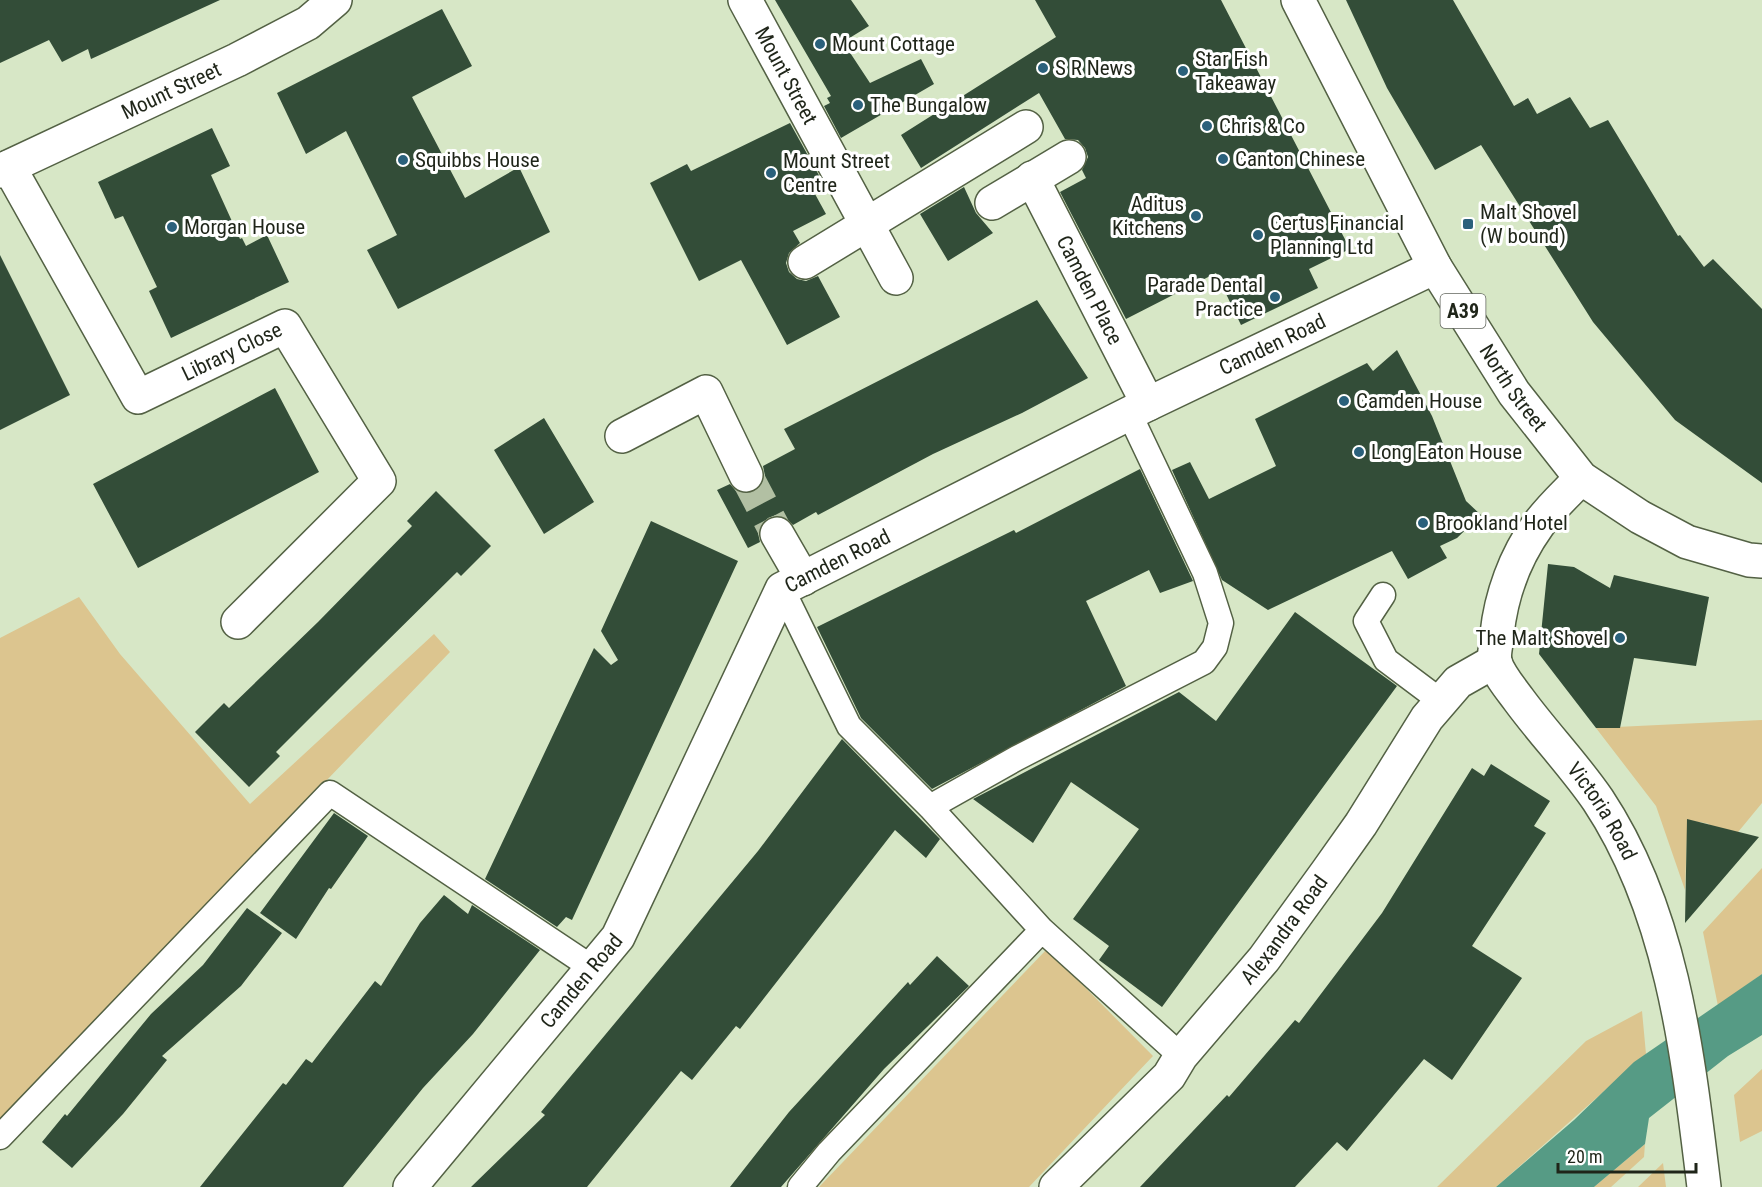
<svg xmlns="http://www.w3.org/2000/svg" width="1762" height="1187" font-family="'Roboto Condensed',sans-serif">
  <rect width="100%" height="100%" fill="#d7e7c6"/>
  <path fill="#dcc58f" d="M 79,597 L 120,654 L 250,804 L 434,634 L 450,652 L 0,1120 L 0,638 Z
    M 1762,720 L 1762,803 L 1715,860 L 1715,835 L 1709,824 L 1700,822 L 1692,825 L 1687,835 L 1685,890 L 1656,806 L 1596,728 Z
    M 1762,868 L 1762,974 L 1718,1006 L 1703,932 Z
    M 1047,949 L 1153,1056 L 1029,1187 L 819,1187 Z
    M 1642,1011 L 1646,1054 L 1496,1187 L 1437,1187 L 1586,1041 Z
    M 1762,1069 L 1762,1131 L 1740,1142 L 1734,1095 Z
    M 1645,1144 L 1644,1157 L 1611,1187 L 1594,1187 Z
    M 1663,1163 L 1666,1187 L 1638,1187 Z"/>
  <path fill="#569b85" d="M 1762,974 L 1762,1035 L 1728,1056 L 1649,1118 L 1645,1144 L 1594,1187 L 1496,1187 L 1574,1120 L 1634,1062 Z"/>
  <path fill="#334d38" d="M 0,0 L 220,0 L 91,59 L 88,49 L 62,62 L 49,40 L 0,63 Z
    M 775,0 L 851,0 L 869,26 L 843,42 L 870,83 L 921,59 L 934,84 L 841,138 L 824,106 L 830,103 L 827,98 L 831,96 Z
    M 1035,0 L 1221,0 L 1350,249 L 1309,269 L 1318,288 L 1241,325 L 1216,273 L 1126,319 L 1060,192 L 1086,178 L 1082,170 L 1088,157 L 1085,148 L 1078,140 L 1065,139 L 1039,93 L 921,168 L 901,135 L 1056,37 Z
    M 1346,0 L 1453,0 L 1514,106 L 1528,98 L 1537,114 L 1570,97 L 1590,128 L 1608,120 L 1678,236 L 1680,235 L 1704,267 L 1713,259 L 1762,309 L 1762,483 L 1675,420 L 1593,322 L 1481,145 L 1435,170 L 1387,88 Z
    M 442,9 L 472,66 L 412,97 L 465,198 L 519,167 L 550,232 L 398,309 L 367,250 L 397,235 L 346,131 L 306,154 L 277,93 Z
    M 790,123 L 826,188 L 815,194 L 826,214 L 793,231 L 800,243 L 789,253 L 786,263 L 789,272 L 797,279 L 806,281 L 818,276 L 840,317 L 787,345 L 741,260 L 699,281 L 650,183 L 687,164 L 691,171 Z
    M 212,128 L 230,166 L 211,175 L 240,239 L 242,238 L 246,246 L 267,235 L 289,282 L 171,338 L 149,291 L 157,287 L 123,216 L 115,219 L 98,182 Z
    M 964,187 L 976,213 L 993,233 L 948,261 L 920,214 Z
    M 0,255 L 70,395 L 0,430 Z
    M 1037,300 L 1088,378 L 1022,413 L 933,454 L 818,515 L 816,512 L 793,525 L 786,518 L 776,515 L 768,518 L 761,525 L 758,533 L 760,542 L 748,548 L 717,490 L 730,484 L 736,491 L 745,494 L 754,492 L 761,486 L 765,476 L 763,466 L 795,449 L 784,429 Z
    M 1397,350 L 1432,416 L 1466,501 L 1481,515 L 1457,538 L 1440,546 L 1447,558 L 1408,579 L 1392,551 L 1268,610 L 1222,580 L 1172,470 L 1190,462 L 1209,499 L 1276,466 L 1255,419 L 1367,363 L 1373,371 Z
    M 275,388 L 319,472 L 138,568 L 93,484 Z
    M 544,418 L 594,502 L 544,534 L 494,450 Z
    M 1140,469 L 1193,581 L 1160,593 L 1149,570 L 1086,601 L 1126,686 L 932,789 L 861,718 L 817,627 L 1014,530 L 1016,533 Z
    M 436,491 L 491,546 L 461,576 L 457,572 L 370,658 L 276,752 L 280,756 L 249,787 L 195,732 L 224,703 L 229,708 L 318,622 L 412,526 L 407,521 Z
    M 651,521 L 738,561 L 572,920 L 566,917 L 557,927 L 485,879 L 594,648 L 611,665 L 618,660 L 601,631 Z
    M 1548,564 L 1574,567 L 1610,588 L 1614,575 L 1709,597 L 1696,666 L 1634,658 L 1620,728 L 1596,728 L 1539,654 Z
    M 1295,612 L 1397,686 L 1162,1007 L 1099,960 L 1109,946 L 1073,919 L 1139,829 L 1071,782 L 1033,843 L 973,799 L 1179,692 L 1216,721 Z
    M 842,739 L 940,839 L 926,858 L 895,830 L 740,1029 L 736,1026 L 692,1080 L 681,1071 L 587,1187 L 471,1187 L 545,1115 L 541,1112 L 758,851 Z
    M 1491,764 L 1550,801 L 1534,826 L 1546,833 L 1472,946 L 1522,978 L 1452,1080 L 1424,1059 L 1347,1151 L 1337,1142 L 1295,1187 L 1140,1187 L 1227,1095 L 1229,1097 L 1295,1020 L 1299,1023 L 1382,913 L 1472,768 L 1484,776 Z
    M 334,813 L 368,836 L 331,889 L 329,888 L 296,939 L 260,913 Z
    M 1687,819 L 1759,837 L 1685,923 Z
    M 444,895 L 468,914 L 472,905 L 540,950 L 473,1034 L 423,1088 L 343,1187 L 200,1187 L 283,1083 L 286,1085 L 306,1059 L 312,1063 L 375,981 L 381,986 L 420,923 Z
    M 247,908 L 282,933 L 241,986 L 162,1056 L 167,1060 L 123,1114 L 72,1168 L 42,1142 L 65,1114 L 67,1116 L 151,1014 L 203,965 Z
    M 937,956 L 969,986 L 884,1069 L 781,1187 L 730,1187 L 789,1112 L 908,982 L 910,985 Z"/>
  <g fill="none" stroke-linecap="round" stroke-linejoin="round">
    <path stroke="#b2c0a3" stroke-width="33" stroke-dasharray="33 16" stroke-linecap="butt" d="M 746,475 L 777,534"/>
    <defs>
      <path id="lane" d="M 782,589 L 849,726 L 930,807 L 1042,930 L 1181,1056
        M 1383,595 L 1366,621 L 1386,660 L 1442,702
        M 930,807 L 1017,758 L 1204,662 L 1215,647 L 1221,623 L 1205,573 L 1129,413
        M 0,1137 L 330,793 L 594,969
        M 800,1187 L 829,1152 L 1042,930"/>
      <g id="street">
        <path id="s1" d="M 745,0 L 896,278"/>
        <path id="s2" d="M 9,167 L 138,397 L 285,326 L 379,481 L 238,622"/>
        <path id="s3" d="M 1032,178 L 1148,404"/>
        <path d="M 992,203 L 1069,157"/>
        <path d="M 805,262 L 1026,127"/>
        <path d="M 622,436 L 706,392 L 746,475"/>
        <path id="s4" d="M 1581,478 C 1567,493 1550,508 1538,525 C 1515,557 1501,596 1497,634 C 1497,642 1493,654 1495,662 C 1499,675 1511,689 1519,700 C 1544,734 1574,765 1598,800 C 1673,913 1688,1056 1704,1187"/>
        <path d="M 777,534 L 803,579"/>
        <path id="s5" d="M 410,1187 L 618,937 L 782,589 L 1148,404 L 1435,267"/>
        <path id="s6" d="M 1056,1187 L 1169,1076 L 1181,1056 L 1264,959 L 1327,872 L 1361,824 L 1427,718 L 1458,682 L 1495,661"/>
      </g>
      <g id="secondary">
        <path id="s7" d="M 0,171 L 237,60 L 308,23 L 335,0"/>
      </g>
      <g id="primary">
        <path id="s8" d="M 1298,0 L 1435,267 L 1514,393 L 1581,478 L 1640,517 L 1687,542 L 1749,560 L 1762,561"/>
      </g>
    </defs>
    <use href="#lane" stroke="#536144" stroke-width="27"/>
    <use href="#street" stroke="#536144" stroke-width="36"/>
    <use href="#secondary" stroke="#536144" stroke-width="36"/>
    <use href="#primary" stroke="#536144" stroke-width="36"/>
    <use href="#lane" stroke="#fff" stroke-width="24"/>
    <use href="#street" stroke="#fff" stroke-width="33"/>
    <use href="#secondary" stroke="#fff" stroke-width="33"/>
    <use href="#primary" stroke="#fff" stroke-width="33"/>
  </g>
  <g fill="#2a607b" stroke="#fff" stroke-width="2">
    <circle cx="820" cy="44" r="6"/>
    <circle cx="1043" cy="68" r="6"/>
    <circle cx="1183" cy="71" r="6"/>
    <circle cx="858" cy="105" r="6"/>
    <circle cx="1207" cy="126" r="6"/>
    <circle cx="1223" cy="159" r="6"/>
    <circle cx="403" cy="160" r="6"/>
    <circle cx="771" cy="173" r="6"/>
    <circle cx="1196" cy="216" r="6"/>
    <rect x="1462" y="218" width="12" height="12" rx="3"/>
    <circle cx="172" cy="227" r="6"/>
    <circle cx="1258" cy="235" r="6"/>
    <circle cx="1275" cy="297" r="6"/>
    <circle cx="1344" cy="401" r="6"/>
    <circle cx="1359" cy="452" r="6"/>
    <circle cx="1423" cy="523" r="6"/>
    <circle cx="1620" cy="638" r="6"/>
  </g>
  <g text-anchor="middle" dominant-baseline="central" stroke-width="6" stroke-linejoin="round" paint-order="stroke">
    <rect fill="#fff" stroke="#62665e" stroke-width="1.5" x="1440.5" y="294" width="45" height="34" rx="4.5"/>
    <g font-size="20" font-weight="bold" fill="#1f2519">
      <text x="1463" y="311">A39</text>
    </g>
    <g font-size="21" fill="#1f2519" stroke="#fff" text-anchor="start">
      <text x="832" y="44">Mount Cottage</text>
      <text x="1195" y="59">Star Fish<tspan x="1195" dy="24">Takeaway</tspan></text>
      <text x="1055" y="68">S R News</text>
      <text x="870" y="105">The Bungalow</text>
      <text x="1219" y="126">Chris &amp; Co</text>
      <text x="1235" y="159">Canton Chinese</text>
      <text x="415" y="160">Squibbs House</text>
      <text x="783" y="161">Mount Street<tspan x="783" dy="24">Centre</tspan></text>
      <text x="1184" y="204" text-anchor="end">Aditus<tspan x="1184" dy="24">Kitchens</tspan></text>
      <text x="1480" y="212">Malt Shovel<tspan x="1480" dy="24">(W bound)</tspan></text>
      <text x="1270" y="223">Certus Financial<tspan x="1270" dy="24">Planning Ltd</tspan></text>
      <text x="184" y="227">Morgan House</text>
      <text x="1263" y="285" text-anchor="end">Parade Dental<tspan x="1263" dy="24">Practice</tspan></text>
      <text x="1356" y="401">Camden House</text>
      <text x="1371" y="452">Long Eaton House</text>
      <text x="1435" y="523">Brookland Hotel</text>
      <text x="1608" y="638" text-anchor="end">The Malt Shovel</text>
    </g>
    <g font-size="21" fill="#1f2519" stroke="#fff">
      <text stroke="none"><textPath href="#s1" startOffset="86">Mount Street</textPath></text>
      <text stroke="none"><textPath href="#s7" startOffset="189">Mount Street</textPath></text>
      <text stroke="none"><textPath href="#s3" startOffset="126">Camden Place</textPath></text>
      <text stroke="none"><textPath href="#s5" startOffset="1258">Camden Road</textPath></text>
      <text stroke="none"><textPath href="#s2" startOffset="368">Library Close</textPath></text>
      <text stroke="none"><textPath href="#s8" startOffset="444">North Street</textPath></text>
      <text stroke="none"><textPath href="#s5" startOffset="772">Camden Road</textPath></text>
      <text stroke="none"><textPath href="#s4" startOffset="394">Victoria Road</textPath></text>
      <text stroke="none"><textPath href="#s6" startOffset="345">Alexandra Road</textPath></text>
      <text stroke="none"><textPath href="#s5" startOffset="268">Camden Road</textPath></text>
    </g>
  </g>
  <path d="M1558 1163v9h138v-9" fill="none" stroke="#1f2519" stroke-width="3"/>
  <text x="1567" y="1163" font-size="18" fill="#1f2519" stroke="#ffffff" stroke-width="4.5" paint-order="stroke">20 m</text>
</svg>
